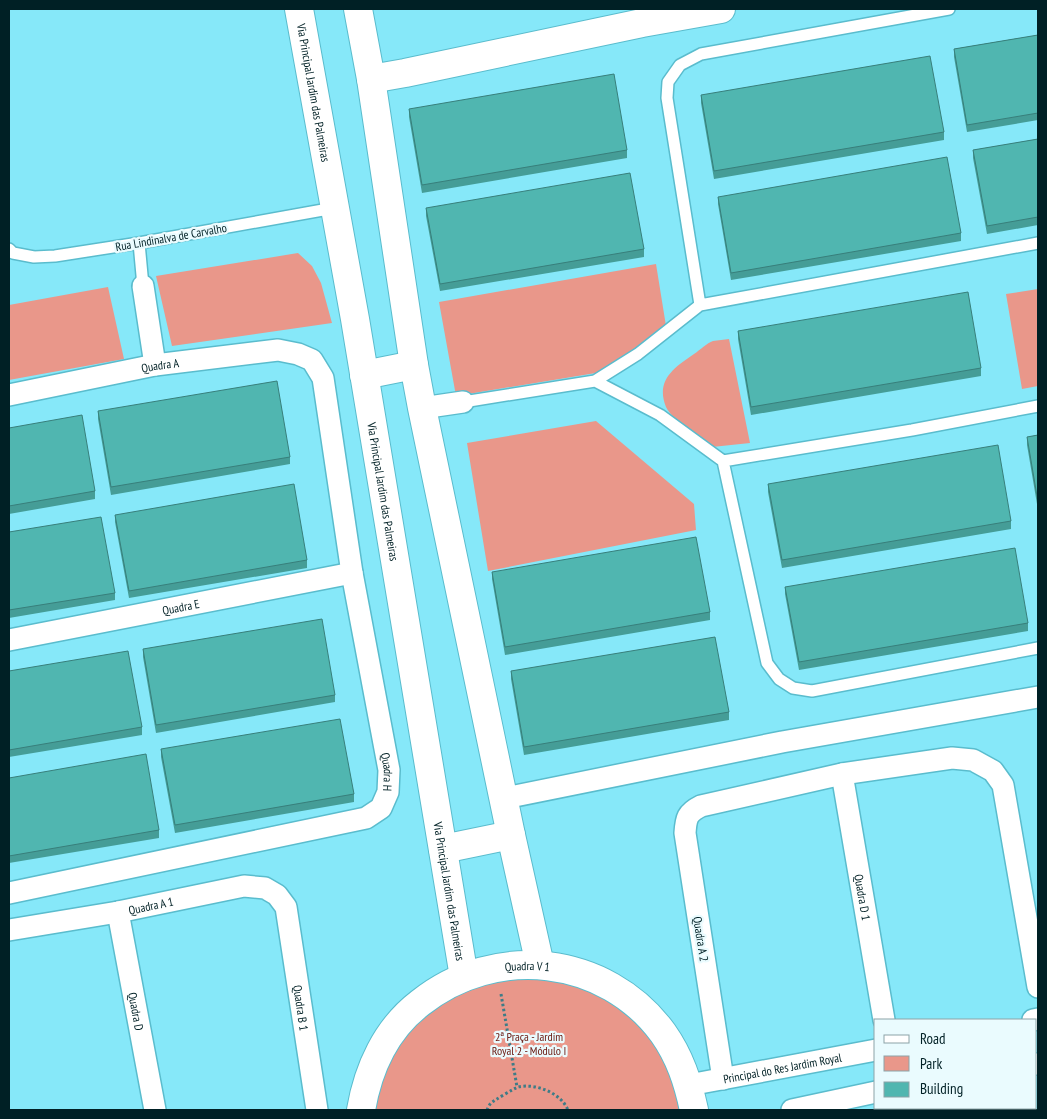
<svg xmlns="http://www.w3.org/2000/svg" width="1047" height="1119" font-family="'PT Sans Narrow',sans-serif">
  <rect width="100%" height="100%" fill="#86e8f9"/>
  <path fill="#e9978a" d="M 298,253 L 312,266 L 321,283 L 332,323 L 172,346 L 156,276 Z
    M 656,264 L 666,326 L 614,370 L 456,396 L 439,302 Z
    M 108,287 L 124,359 L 9,380 L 9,305 Z
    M 1038,289 L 1038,386 L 1022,389 L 1006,294 Z
    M 729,339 L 750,443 L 712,447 C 700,438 672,420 666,407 C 655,380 675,367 694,354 C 700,350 707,343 713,341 C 718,340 724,340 729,339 Z
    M 596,421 L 694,504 L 696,530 L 488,571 L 467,443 Z
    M 527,976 L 563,979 L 598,992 L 628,1011 L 654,1037 L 673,1069 L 684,1110 L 373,1110 L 383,1071 L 401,1040 L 426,1013 L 456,993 L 490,980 Z"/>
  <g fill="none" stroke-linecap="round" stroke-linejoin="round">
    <defs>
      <path id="service" d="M 139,243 L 143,286
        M 9,249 L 13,253 L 34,257 L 55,256 L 139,243 L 334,208
        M 700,305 L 667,98 L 668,82 L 680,65 L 701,54 L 949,9
        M 595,381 L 660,415 L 723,461 L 912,430 L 1038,406
        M 463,402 L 595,381 L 638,354 L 700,305 L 1038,243
        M 723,461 L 767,663 L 779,679 L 793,688 L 812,691 L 1038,648"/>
      <g id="minor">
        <path d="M 143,286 L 155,365"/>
        <path id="s1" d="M 9,395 L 155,365 L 278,350 L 298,354 L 312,360 L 323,378 L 352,573 L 389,770 L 388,792 L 381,808 L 366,818 L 9,893"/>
        <path d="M 422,408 L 463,402"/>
        <path id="s2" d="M 9,640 L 352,573"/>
        <path id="s3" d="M 842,774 L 884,1020"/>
        <path d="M 505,798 L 782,742 L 1038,697"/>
        <path id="s4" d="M 118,912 L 155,1110"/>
        <path id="s5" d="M 9,930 L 118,912 L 244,886 L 265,888 L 277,895 L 286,907 L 317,1110"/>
        <path d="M 1033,1020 L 1038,1019"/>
        <path d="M 1036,1064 L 1038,1064"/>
        <path d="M 723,1079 L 685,833 C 686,818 687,813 701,806 L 842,774 L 952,758 L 973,760 L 993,771 L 1003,785 L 1038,987"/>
        <path id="s6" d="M 689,1085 L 876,1050"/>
        <path d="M 897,1108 L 897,1110"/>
        <path d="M 792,1110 L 876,1092"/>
      </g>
      <g id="tertiary">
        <path id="s7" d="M 299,9 L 355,319 L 464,977"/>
        <path d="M 358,9 L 371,79 L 414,365 L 422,408 L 511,835 L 540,965"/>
        <path d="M 371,79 L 405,73 L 642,23 L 721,9"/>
        <path d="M 364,375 L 414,365"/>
        <path d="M 443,849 L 511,835"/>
        <path id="s8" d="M 361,1110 C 368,1069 386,1029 420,1003 C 495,943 606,955 663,1033 C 680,1057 688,1082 694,1110"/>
      </g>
    </defs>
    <use href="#service" stroke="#5abccd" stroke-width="14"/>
    <use href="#minor" stroke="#5abccd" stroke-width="24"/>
    <use href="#tertiary" stroke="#5abccd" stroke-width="30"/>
    <path stroke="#3e7c87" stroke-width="3" stroke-dasharray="2.5 2.5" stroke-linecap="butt" d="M 501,994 L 517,1087
      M 487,1110 C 488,1108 489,1105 491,1103 C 493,1101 515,1088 518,1087 C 536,1083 561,1093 568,1110"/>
    <use href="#service" stroke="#fff" stroke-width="11"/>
    <use href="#minor" stroke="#fff" stroke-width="21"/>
    <use href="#tertiary" stroke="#fff" stroke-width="28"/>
  </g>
  <path fill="#459d97" d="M 1038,35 L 1038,120 L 967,132 L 954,57 L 954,49 Z
    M 701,95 L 944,132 L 944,140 L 714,179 L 701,103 Z
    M 409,109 L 627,150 L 627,158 L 422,193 L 409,117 Z
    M 1038,139 L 1038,225 L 987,234 L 973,158 L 973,150 Z
    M 718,197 L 961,233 L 961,241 L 731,280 L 718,204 Z
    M 426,208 L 644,249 L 644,257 L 440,291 L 426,216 Z
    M 738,331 L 981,368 L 981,376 L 751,415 L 738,339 Z
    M 98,411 L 290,457 L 290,464 L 111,495 L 98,419 Z
    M 9,428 L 95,491 L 95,499 L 9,514 Z
    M 1038,435 L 1038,510 L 1027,445 L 1027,437 Z
    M 768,484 L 1011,521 L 1011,529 L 782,568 L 768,492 Z
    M 115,515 L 307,560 L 307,568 L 129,598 L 115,522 Z
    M 9,532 L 115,593 L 115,600 L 9,618 Z
    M 492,572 L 710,612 L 710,620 L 505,655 L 492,579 Z
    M 785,587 L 1028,623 L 1028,631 L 799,670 L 785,594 Z
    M 143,649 L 335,695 L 335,702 L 156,733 L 143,657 Z
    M 9,671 L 142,727 L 142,735 L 9,757 Z
    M 511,671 L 729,712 L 729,720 L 524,755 L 511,679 Z
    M 161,749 L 354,794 L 354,802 L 175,833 L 161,757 Z
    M 9,778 L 159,830 L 159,838 L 9,863 Z"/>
  <path fill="#50b6b0" stroke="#387f7b" d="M 1038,35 L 1038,113 L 967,125 L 954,49 Z
    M 930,56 L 944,132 L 714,171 L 701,95 Z
    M 614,74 L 627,150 L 422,185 L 409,109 Z
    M 1038,139 L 1038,217 L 987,226 L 973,150 Z
    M 947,157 L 961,233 L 731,273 L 718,197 Z
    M 630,173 L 644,249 L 440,284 L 426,208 Z
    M 968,292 L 981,368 L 751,407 L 738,331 Z
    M 277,381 L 290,457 L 111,487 L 98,411 Z
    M 82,415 L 95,491 L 9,506 L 9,428 Z
    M 1038,435 L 1038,502 L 1027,437 Z
    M 998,445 L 1011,521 L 782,560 L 768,484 Z
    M 294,484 L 307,560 L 129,591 L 115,515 Z
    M 101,517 L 115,593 L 9,610 L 9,532 Z
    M 696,537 L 710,612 L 505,647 L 492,572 Z
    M 1015,548 L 1028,623 L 799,662 L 785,587 Z
    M 322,619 L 335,695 L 156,725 L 143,649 Z
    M 715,637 L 729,712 L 524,747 L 511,671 Z
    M 128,651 L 142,727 L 9,750 L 9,671 Z
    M 340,719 L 354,794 L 175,825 L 161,749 Z
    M 146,754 L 159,830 L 9,856 L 9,778 Z"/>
  <g text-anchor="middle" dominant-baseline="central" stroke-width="4.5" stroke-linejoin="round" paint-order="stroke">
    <g font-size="12" fill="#002025" stroke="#eafbfe">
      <text stroke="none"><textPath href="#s7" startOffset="85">Via Principal Jardim das Palmeiras</textPath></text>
      <text transform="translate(171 237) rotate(-10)">Rua Lindinalva de Carvalho</text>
      <text stroke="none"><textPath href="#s1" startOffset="154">Quadra A</textPath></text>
      <text stroke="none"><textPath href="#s7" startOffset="490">Via Principal Jardim das Palmeiras</textPath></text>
      <text stroke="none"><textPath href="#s2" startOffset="175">Quadra E</textPath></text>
      <text stroke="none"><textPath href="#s1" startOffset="729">Quadra H</textPath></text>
      <text stroke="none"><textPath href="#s7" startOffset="895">Via Principal Jardim das Palmeiras</textPath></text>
      <text stroke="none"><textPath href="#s3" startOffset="125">Quadra D 1</textPath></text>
      <text stroke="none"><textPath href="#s5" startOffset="144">Quadra A 1</textPath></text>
      <text transform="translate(701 939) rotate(81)">Quadra A 2</text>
      <text stroke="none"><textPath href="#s8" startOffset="241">Quadra V 1</textPath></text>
      <text stroke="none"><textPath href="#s5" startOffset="391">Quadra B 1</textPath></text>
      <text stroke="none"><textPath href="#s4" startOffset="101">Quadra D</textPath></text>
      <text stroke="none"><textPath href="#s6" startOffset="95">Principal do Res Jardim Royal</textPath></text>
    </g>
    <g font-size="12" fill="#69170f" stroke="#eafbfe">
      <text x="529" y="1036">2ª Praça - Jardim<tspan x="529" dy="14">Royal 2 - Módulo I</tspan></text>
    </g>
  </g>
  <rect width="1047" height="1119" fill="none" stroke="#002025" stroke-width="20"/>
  <rect x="874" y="1019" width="162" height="90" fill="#eafbfe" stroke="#8ca3a7"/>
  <rect x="884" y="1035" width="25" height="8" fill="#ffffff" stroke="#8ca3a7"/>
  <text x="920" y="1044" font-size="15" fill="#002025">Road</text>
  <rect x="884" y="1056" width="25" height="15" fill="#e9978a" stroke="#8ca3a7"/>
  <text x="920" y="1069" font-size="15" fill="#002025">Park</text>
  <rect x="884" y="1082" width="25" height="15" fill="#50b6b0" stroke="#8ca3a7"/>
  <text x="920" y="1094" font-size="15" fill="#002025">Building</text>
</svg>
